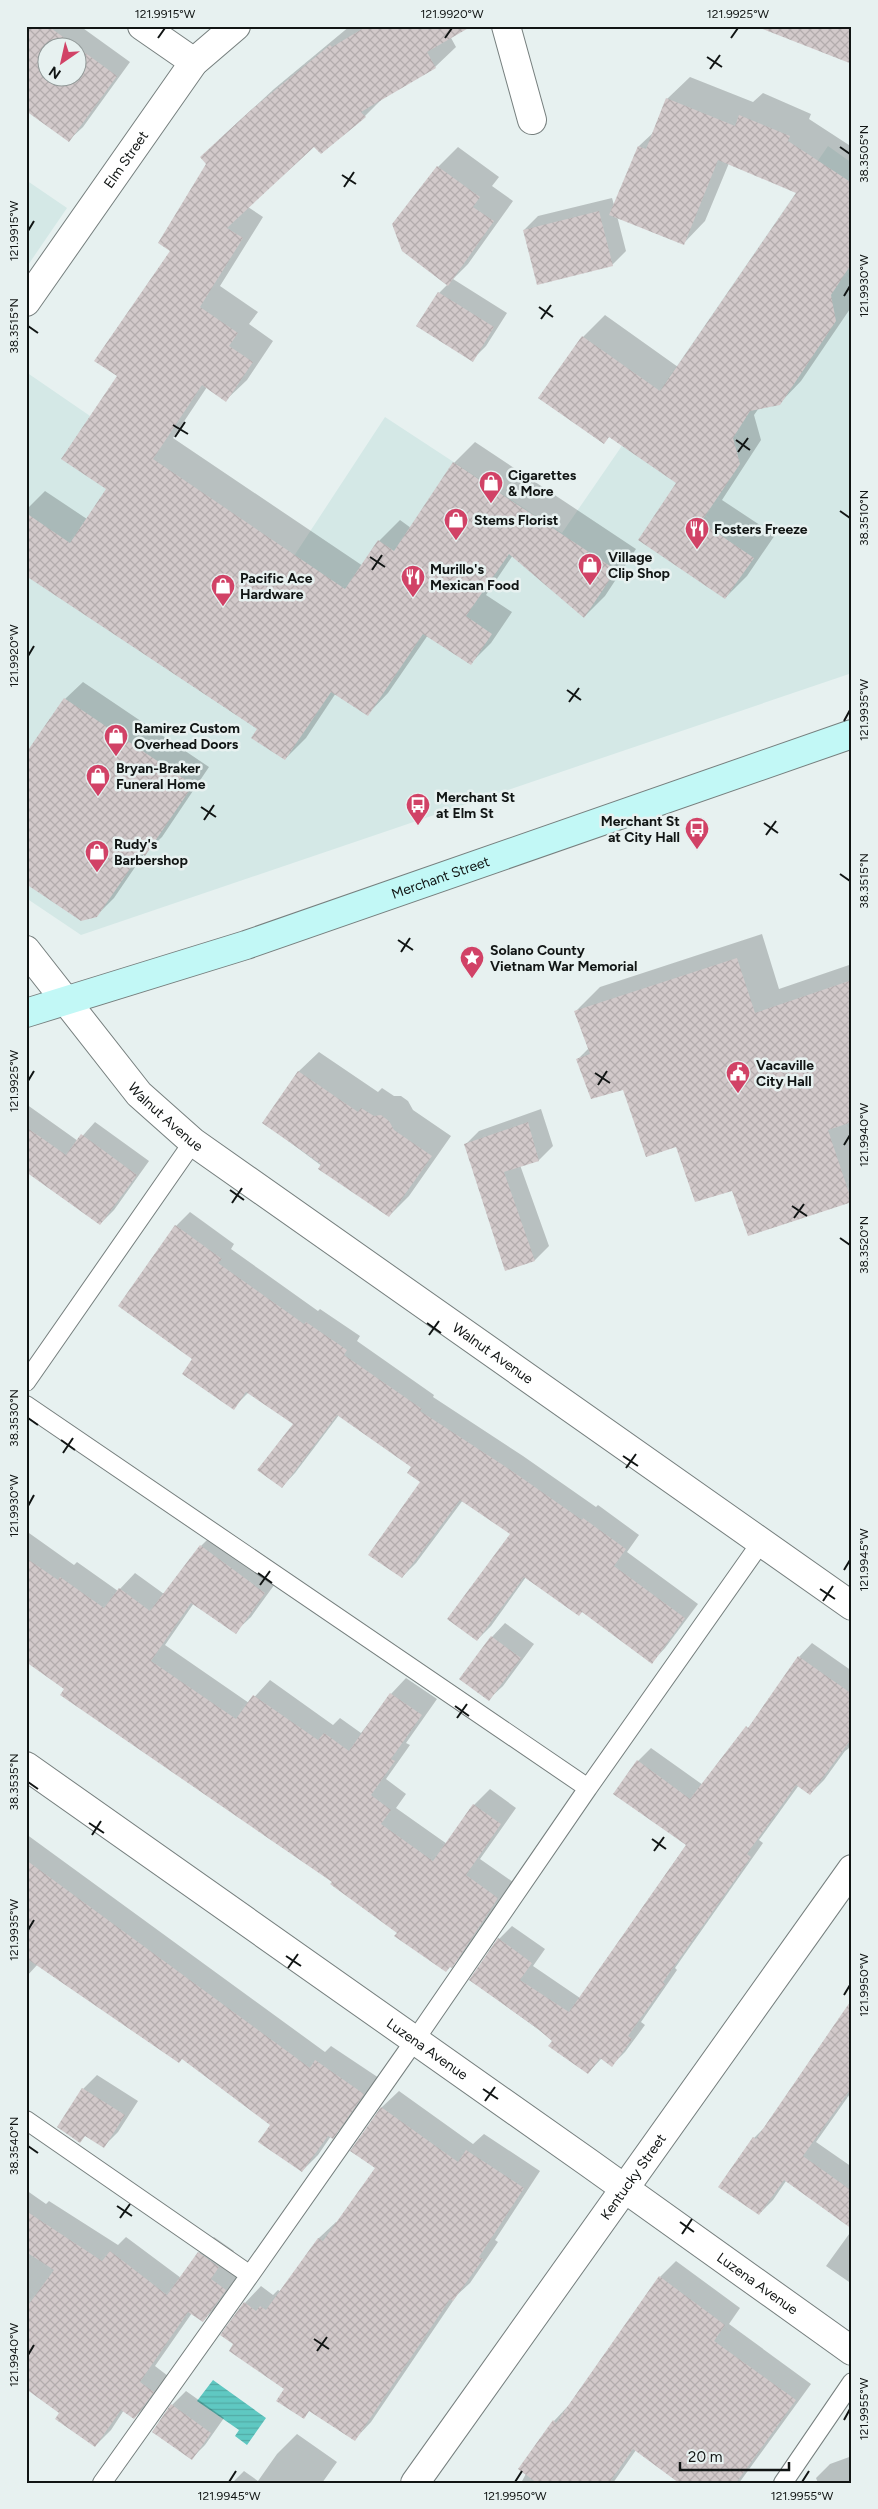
<svg xmlns="http://www.w3.org/2000/svg" width="878" height="2509" font-family="Figtree,sans-serif">
  <defs>
    <pattern id="water-rules" width="6" height="5" patternUnits="userSpaceOnUse" patternTransform="scale(1.25)"><rect width="6" height="5" fill="#5fc8c2"/><path d="M0 2.5h6" fill="none" stroke="#52aba6"/></pattern>
    <pattern id="building-cross-hatch" width="8" height="8" patternUnits="userSpaceOnUse" patternTransform="scale(1.25)"><rect width="8" height="8" fill="#d2c9ca"/><path d="M0 0l8 8M0 8l8-8" fill="none" stroke="#b3acad"/></pattern>
  </defs>
  <rect width="100%" height="100%" fill="#e7f1f0"/>
  <path fill="#d4e8e6" d="M 828,146 L 852,163 L 852,673 L 81,935 L 26,898 L 26,372 L 294,556 L 385,417 L 562,533 Z
    M 26,180 L 67,208 L 26,268 Z"/>
  <path fill="url(#water-rules)" d="M 213,2380 L 266,2418 L 247,2445 L 235,2436 L 239,2430 L 197,2401 Z"/>
  <path fill="#0003" fill-rule="evenodd" d="M 26,26 L 80,26 L 130,62 L 83,127 L 69,140 ZM 48,48 L 78,48 L 78,78 L 48,78 Z
    M 350,26 L 459,26 L 450,36 L 456,47 L 435,67 L 384,97 L 365,116 L 315,145 L 248,207 L 263,217 L 220,286 L 258,312 L 249,324 L 273,341 L 247,380 L 226,400 L 207,387 L 173,438 L 363,566 L 379,541 L 400,520 L 411,528 L 454,463 L 475,442 L 636,549 L 605,596 L 584,617 L 513,555 L 486,595 L 512,612 L 491,643 L 470,664 L 428,635 L 388,693 L 368,714 L 336,693 L 306,738 L 285,759 L 258,729 L 26,575 L 26,510 L 45,491 L 87,519 L 108,489 L 118,376 L 222,137 L 274,89 Z
    M 690,77 L 753,102 L 763,93 L 811,114 L 809,119 L 852,147 L 852,306 L 801,381 L 779,404 L 759,408 L 754,415 L 761,440 L 722,500 L 775,535 L 747,576 L 725,598 L 678,483 L 610,436 L 603,443 L 540,398 L 583,337 L 605,315 L 678,367 L 798,192 L 729,163 L 705,221 L 683,244 L 617,216 L 626,251 L 612,265 L 524,230 L 538,216 L 612,198 L 614,205 L 639,146 L 655,131 L 667,99 Z
    M 458,147 L 499,177 L 492,186 L 513,201 L 468,264 L 453,279 L 507,313 L 486,346 L 472,360 L 418,326 L 439,293 L 448,284 L 438,167 Z
    M 83,682 L 209,767 L 162,837 L 144,854 L 114,898 L 96,916 L 65,699 Z
    M 762,934 L 779,989 L 852,964 L 851,1201 L 733,1190 L 677,1145 L 624,1088 L 578,1059 L 589,1048 L 575,1012 L 600,987 Z
    M 319,1052 L 378,1092 L 382,1088 L 394,1096 L 401,1096 L 408,1101 L 413,1110 L 451,1136 L 409,1196 L 389,1216 L 264,1123 L 299,1071 Z
    M 26,1104 L 78,1141 L 95,1122 L 149,1161 L 114,1210 L 100,1224 L 30,1173 L 26,1178 Z
    M 541,1109 L 553,1146 L 539,1160 L 520,1165 L 549,1246 L 535,1260 L 506,1269 L 465,1145 L 479,1131 Z
    M 190,1212 L 234,1244 L 231,1249 L 318,1311 L 320,1309 L 360,1336 L 357,1341 L 434,1395 L 433,1397 L 523,1456 L 596,1507 L 598,1505 L 639,1535 L 627,1552 L 698,1604 L 665,1648 L 652,1662 L 582,1611 L 526,1577 L 491,1626 L 477,1640 L 511,1534 L 463,1500 L 416,1563 L 402,1577 L 422,1481 L 413,1467 L 339,1415 L 295,1473 L 282,1487 L 294,1423 L 249,1392 L 233,1408 L 194,1359 L 120,1305 L 176,1226 Z
    M 217,1530 L 280,1577 L 251,1617 L 235,1632 L 194,1603 L 165,1645 L 249,1703 L 270,1680 L 333,1725 L 340,1718 L 361,1733 L 391,1694 L 406,1678 L 437,1699 L 406,1743 L 410,1745 L 386,1779 L 406,1794 L 396,1808 L 447,1844 L 474,1805 L 490,1789 L 516,1808 L 480,1859 L 513,1882 L 467,1951 L 451,1966 L 399,1932 L 333,1881 L 26,1661 L 26,1536 L 29,1533 L 74,1565 L 77,1562 L 118,1591 L 135,1573 L 164,1594 L 201,1546 Z
    M 505,1623 L 534,1644 L 503,1686 L 489,1699 L 492,1637 Z
    M 812,1643 L 852,1671 L 852,1746 L 845,1751 L 824,1780 L 810,1794 L 799,1785 L 759,1840 L 763,1843 L 675,1968 L 677,1970 L 641,2022 L 645,2025 L 625,2052 L 612,2065 L 602,2058 L 588,2073 L 554,2041 L 471,1980 L 499,1939 L 512,1926 L 545,1949 L 533,1966 L 580,1998 L 687,1844 L 638,1761 L 651,1748 L 703,1785 L 756,1718 L 799,1657 Z
    M 26,1834 L 325,2052 L 331,2046 L 379,2078 L 348,2122 L 332,2137 L 331,2136 L 318,2155 L 302,2171 L 271,2125 L 183,2058 L 38,1964 L 26,1977 Z
    M 852,2001 L 852,2091 L 816,2142 L 852,2167 L 852,2218 L 786,2181 L 773,2200 L 759,2214 L 754,2138 L 767,2125 Z
    M 97,2075 L 138,2101 L 118,2132 L 104,2146 L 86,2135 L 80,2141 L 58,2127 L 83,2089 Z
    M 399,2091 L 473,2144 L 484,2134 L 540,2171 L 495,2240 L 498,2242 L 470,2283 L 457,2295 L 371,2422 L 355,2439 L 310,2410 L 304,2417 L 285,2388 L 235,2344 L 245,2303 L 261,2286 L 273,2295 L 278,2290 L 281,2292 L 319,2238 L 336,2222 L 338,2223 L 376,2168 L 352,2151 L 382,2107 Z
    M 26,2190 L 46,2204 L 49,2201 L 118,2245 L 126,2237 L 181,2278 L 199,2253 L 214,2237 L 234,2251 L 226,2263 L 241,2274 L 218,2305 L 203,2321 L 192,2313 L 155,2366 L 168,2376 L 150,2402 L 134,2418 L 124,2410 L 111,2430 L 95,2446 L 61,2412 L 26,2388 Z
    M 852,2230 L 852,2284 L 826,2266 Z
    M 676,2261 L 740,2308 L 729,2324 L 811,2384 L 739,2483 L 681,2483 L 636,2450 L 613,2483 L 521,2483 L 554,2421 L 569,2405 L 660,2277 Z
    M 186,2391 L 224,2418 L 205,2445 L 192,2458 L 153,2431 L 172,2405 Z
    M 297,2434 L 337,2462 L 322,2483 L 232,2483 L 244,2471 L 258,2481 L 277,2454 Z
    M 852,2456 L 852,2483 L 818,2483 L 816,2478 L 830,2464 Z"/>
  <path fill="url(#building-cross-hatch)" fill-rule="evenodd" d="M 26,26 L 48,26 L 117,76 L 69,142 L 26,111 ZM 48,48 L 78,48 L 78,78 L 48,78 Z
    M 367,26 L 472,26 L 427,52 L 436,68 L 361,112 L 366,117 L 321,154 L 314,147 L 227,228 L 243,238 L 200,307 L 238,333 L 229,346 L 253,362 L 226,402 L 202,385 L 153,459 L 345,589 L 378,540 L 394,551 L 453,462 L 616,570 L 584,618 L 509,554 L 466,616 L 492,634 L 471,665 L 423,634 L 368,716 L 331,692 L 285,760 L 251,738 L 257,729 L 26,576 L 26,513 L 70,543 L 106,489 L 61,459 L 117,376 L 94,361 L 170,251 L 158,243 L 206,164 L 200,157 L 251,110 L 330,45 L 332,47 Z
    M 761,26 L 852,26 L 852,64 L 760,28 Z
    M 666,98 L 735,126 L 739,115 L 790,136 L 788,141 L 852,183 L 852,263 L 831,295 L 836,321 L 780,405 L 750,411 L 733,438 L 740,464 L 701,522 L 754,558 L 725,599 L 638,540 L 676,483 L 609,437 L 604,444 L 538,398 L 582,336 L 660,391 L 796,193 L 718,160 L 684,245 L 609,215 L 638,146 L 646,149 Z
    M 437,166 L 480,197 L 473,207 L 494,221 L 448,286 L 402,251 L 392,224 Z
    M 599,211 L 613,266 L 537,285 L 523,230 Z
    M 438,292 L 494,327 L 473,362 L 416,326 Z
    M 64,698 L 193,785 L 145,856 L 141,853 L 97,917 L 81,921 L 26,884 L 26,753 Z
    M 737,958 L 755,1013 L 852,980 L 852,1122 L 828,1130 L 852,1202 L 748,1236 L 732,1191 L 695,1202 L 676,1147 L 646,1157 L 623,1090 L 591,1099 L 576,1059 L 590,1054 L 574,1011 Z
    M 298,1071 L 358,1112 L 361,1108 L 374,1116 L 381,1115 L 389,1121 L 394,1130 L 432,1156 L 389,1217 L 318,1169 L 321,1164 L 262,1123 Z
    M 528,1122 L 539,1161 L 504,1172 L 535,1261 L 505,1271 L 464,1144 Z
    M 26,1127 L 66,1155 L 81,1134 L 137,1175 L 100,1225 L 26,1172 Z
    M 175,1225 L 222,1259 L 218,1263 L 304,1324 L 306,1322 L 347,1350 L 344,1355 L 422,1409 L 420,1411 L 509,1469 L 582,1520 L 583,1518 L 626,1549 L 614,1566 L 685,1618 L 652,1664 L 582,1612 L 579,1616 L 524,1577 L 477,1641 L 447,1619 L 510,1534 L 460,1500 L 402,1578 L 368,1555 L 420,1482 L 407,1473 L 411,1467 L 337,1415 L 282,1488 L 257,1470 L 293,1424 L 246,1392 L 234,1410 L 182,1374 L 192,1359 L 118,1306 Z
    M 200,1545 L 265,1593 L 236,1634 L 191,1603 L 151,1661 L 236,1719 L 253,1695 L 318,1740 L 324,1733 L 349,1751 L 390,1693 L 422,1715 L 391,1759 L 395,1761 L 371,1795 L 391,1810 L 381,1824 L 433,1861 L 473,1804 L 501,1824 L 466,1875 L 498,1898 L 452,1968 L 450,1967 L 446,1972 L 394,1936 L 397,1933 L 330,1884 L 332,1882 L 60,1695 L 64,1689 L 26,1662 L 26,1558 L 58,1580 L 60,1577 L 104,1608 L 119,1588 L 150,1611 Z
    M 491,1636 L 521,1658 L 489,1701 L 459,1679 Z
    M 798,1656 L 852,1694 L 852,1738 L 810,1795 L 796,1785 L 747,1854 L 751,1857 L 663,1982 L 665,1984 L 628,2036 L 632,2039 L 612,2067 L 600,2058 L 588,2074 L 548,2046 L 552,2041 L 538,2029 L 469,1980 L 498,1938 L 532,1963 L 520,1980 L 569,2012 L 686,1845 L 613,1794 L 637,1760 L 690,1799 L 746,1726 L 748,1728 Z
    M 26,1860 L 310,2068 L 315,2060 L 364,2094 L 333,2139 L 328,2136 L 302,2172 L 258,2142 L 270,2125 L 182,2059 L 179,2063 L 26,1958 Z
    M 852,1999 L 852,2087 L 803,2156 L 852,2191 L 852,2229 L 784,2180 L 759,2215 L 718,2187 L 753,2137 L 756,2139 Z
    M 82,2088 L 125,2115 L 104,2148 L 85,2136 L 80,2143 L 57,2127 Z
    M 381,2107 L 458,2162 L 466,2150 L 524,2188 L 479,2257 L 483,2259 L 453,2301 L 450,2299 L 355,2441 L 309,2411 L 304,2419 L 276,2401 L 284,2389 L 229,2351 L 233,2344 L 220,2335 L 244,2302 L 256,2311 L 260,2306 L 266,2310 L 318,2238 L 323,2241 L 375,2168 L 350,2151 Z
    M 26,2211 L 102,2261 L 110,2251 L 167,2295 L 198,2252 L 219,2267 L 211,2279 L 226,2290 L 203,2322 L 188,2312 L 140,2382 L 154,2392 L 134,2419 L 121,2410 L 95,2447 L 55,2419 L 59,2413 L 26,2389 L 26,2308 L 54,2270 L 26,2252 Z
    M 659,2276 L 725,2325 L 714,2341 L 796,2400 L 736,2483 L 679,2483 L 633,2449 L 609,2483 L 537,2483 L 518,2469 L 553,2420 L 556,2423 Z
    M 171,2404 L 211,2433 L 192,2460 L 152,2432 Z"/>
  <g fill="none" stroke-linecap="round" stroke-linejoin="round">
    <defs>
      <path id="lane" d="M 26,1382 L 193,1142
        M 26,1405 L 588,1788 L 415,2040 L 250,2275
        M 588,1788 L 762,1541
        M 26,2120 L 250,2275 L 102,2483
        M 783,2483 L 852,2382"/>
      <g id="street">
        <path d="M 142,26 L 194,62"/>
        <path d="M 506,26 L 532,120"/>
        <path id="s1" d="M 26,302 L 194,62 L 236,26"/>
        <path id="s2" d="M 26,950 L 139,1094 L 193,1142 L 852,1606"/>
        <path id="s3" d="M 26,1766 L 589,2163 L 852,2351"/>
        <path id="s4" d="M 415,2483 L 852,1869"/>
      </g>
      <g id="secondary">
        <path id="s5" d="M 26,1013 L 246,945 L 852,734"/>
      </g>
    </defs>
    <use href="#lane" stroke="#767f7e" stroke-width="20"/>
    <use href="#street" stroke="#767f7e" stroke-width="30"/>
    <use href="#secondary" stroke="#767f7e" stroke-width="30"/>
    <use href="#lane" stroke="#fff" stroke-width="18"/>
    <use href="#street" stroke="#fff" stroke-width="28"/>
    <use href="#secondary" stroke="#c2f8f6" stroke-width="28"/>
  </g>
  <path fill="none" stroke="#111514" stroke-width="2" d="M 158,38 L 165,28M 445,38 L 452,28M 731,38 L 738,28M 707,57 L 722,67M 710,69 L 720,55M 840,147 L 850,154M 342,175 L 356,184M 344,187 L 354,172M 28,231 L 34,221M 844,296 L 850,286M 539,307 L 553,317M 541,319 L 551,305M 28,326 L 38,333M 173,425 L 188,434M 175,437 L 185,422M 736,440 L 750,450M 738,452 L 748,438M 840,511 L 850,518M 370,557 L 385,567M 372,570 L 382,555M 28,656 L 34,646M 567,690 L 581,700M 569,702 L 579,688M 844,721 L 850,710M 201,807 L 216,817M 204,820 L 214,805M 764,823 L 778,833M 766,835 L 776,821M 840,874 L 850,881M 398,940 L 413,950M 401,952 L 410,938M 595,1073 L 610,1083M 28,1081 L 34,1071M 598,1085 L 607,1071M 844,1145 L 850,1135M 230,1190 L 244,1200M 232,1203 L 242,1188M 792,1206 L 807,1216M 794,1218 L 804,1204M 840,1238 L 850,1245M 427,1323 L 441,1333M 429,1335 L 439,1321M 28,1418 L 38,1425M 61,1440 L 75,1450M 63,1453 L 73,1438M 623,1456 L 638,1466M 626,1468 L 636,1454M 28,1506 L 34,1495M 844,1570 L 850,1560M 258,1573 L 272,1583M 260,1585 L 270,1571M 820,1589 L 835,1599M 823,1601 L 833,1586M 455,1706 L 469,1716M 457,1718 L 467,1704M 28,1782 L 38,1789M 89,1823 L 104,1833M 92,1835 L 101,1821M 652,1839 L 666,1849M 654,1851 L 664,1837M 28,1930 L 34,1920M 286,1956 L 301,1966M 288,1968 L 298,1954M 844,1995 L 850,1985M 483,2089 L 498,2099M 485,2101 L 495,2087M 28,2146 L 38,2153M 117,2206 L 132,2216M 120,2218 L 130,2204M 680,2222 L 694,2232M 682,2234 L 692,2219M 314,2339 L 329,2349M 317,2351 L 327,2337M 28,2355 L 34,2345M 844,2420 L 850,2409M 229,2482 L 236,2471M 515,2482 L 522,2471M 802,2482 L 809,2471"/>
  <defs>
    <symbol id="shop-pin" viewBox="-11 -11 22 30"><path d="M0 17L-7.5 6A9.5 9.5 0 1 1 7.5 6Z" fill="#d14266" stroke="#e7f1f0"/><path d="M-5-2.5h2.3a2.7 3.5 0 0 1 5.4 0H5L5.5 6h-11ZM-1.5-2.5h3a1.5 2.3 0 0 0-3 0Z" fill="#fff"/></symbol>
    <symbol id="restaurant-pin" viewBox="-11 -11 22 30"><path d="M0 17L-7.5 6A9.5 9.5 0 1 1 7.5 6Z" fill="#d14266" stroke="#e7f1f0"/><path d="M-5-6h1v4h1v-4h1v4h1v-4h1v5L-1.5 .5V6h-2V.5L-5-1ZM5-6V6H3V1.5H1.5Q1.5-4 5-6Z" fill="#fff"/></symbol>
    <symbol id="bus-pin" viewBox="-11 -11 22 30"><path d="M0 17L-7.5 6A9.5 9.5 0 1 1 7.5 6Z" fill="#d14266" stroke="#e7f1f0"/><path d="M-5-6H5V4H4V6H2V4H-2V6H-4V4H-5ZM-3.5-4V0h7V-4ZM-3.5 1.2v1.5H-2V1.2ZM2 1.2v1.5H3.5V1.2Z" fill="#fff"/></symbol>
    <symbol id="sight-pin" viewBox="-11 -11 22 30"><path d="M0 17L-7.5 6A9.5 9.5 0 1 1 7.5 6Z" fill="#d14266" stroke="#e7f1f0"/><path d="M0-6L1.8-2.2L6-1.7L2.9 1.2L3.7 5.4L0 3.3L-3.7 5.4L-2.9 1.2L-6-1.7L-1.8-2.2Z" fill="#fff"/></symbol>
    <symbol id="civic-pin" viewBox="-11 -11 22 30"><path d="M0 17L-7.5 6A9.5 9.5 0 1 1 7.5 6Z" fill="#d14266" stroke="#e7f1f0"/><path d="M-.6-6.5H3V-4.5H.6V-3L4-1V1h2V6H-6V1h2V-1L-.6-3ZM-1.2 2.5V6h2.4V2.5Z" fill="#fff"/></symbol>
  </defs>
  <g fill-rule="evenodd">
    <use href="#shop-pin" x="477" y="469" width="28" height="38"/>
    <use href="#shop-pin" x="442" y="506" width="28" height="38"/>
    <use href="#restaurant-pin" x="683" y="515" width="28" height="38"/>
    <use href="#shop-pin" x="576" y="551" width="28" height="38"/>
    <use href="#restaurant-pin" x="399" y="563" width="28" height="38"/>
    <use href="#shop-pin" x="209" y="572" width="28" height="38"/>
    <use href="#shop-pin" x="102" y="722" width="28" height="38"/>
    <use href="#shop-pin" x="84" y="762" width="28" height="38"/>
    <use href="#bus-pin" x="404" y="791" width="28" height="38"/>
    <use href="#bus-pin" x="683" y="815" width="28" height="38"/>
    <use href="#shop-pin" x="83" y="838" width="28" height="38"/>
    <use href="#sight-pin" x="458" y="944" width="28" height="38"/>
    <use href="#civic-pin" x="724" y="1059" width="28" height="38"/>
  </g>
  <g text-anchor="middle" dominant-baseline="central" stroke-width="5" stroke-linejoin="round" paint-order="stroke">
    <g font-size="14" fill="#111514" stroke="#e7f1f0">
      <text stroke="none"><textPath href="#s1" startOffset="174">Elm Street</textPath></text>
      <text stroke="none"><textPath href="#s5" startOffset="436">Merchant Street</textPath></text>
      <text stroke="none"><textPath href="#s2" startOffset="218">Walnut Avenue</textPath></text>
      <text stroke="none"><textPath href="#s2" startOffset="622">Walnut Avenue</textPath></text>
      <text stroke="none"><textPath href="#s3" startOffset="491">Luzena Avenue</textPath></text>
      <text stroke="none"><textPath href="#s4" startOffset="376">Kentucky Street</textPath></text>
      <text stroke="none"><textPath href="#s3" startOffset="896">Luzena Avenue</textPath></text>
    </g>
    <g font-size="14" font-weight="bold" fill="#111514" stroke="#e7f1f0" text-anchor="start">
      <text x="508" y="475">Cigarettes<tspan x="508" dy="16">&amp; More</tspan></text>
      <text x="474" y="520">Stems Florist</text>
      <text x="714" y="529">Fosters Freeze</text>
      <text x="608" y="557">Village<tspan x="608" dy="16">Clip Shop</tspan></text>
      <text x="430" y="569">Murillo's<tspan x="430" dy="16">Mexican Food</tspan></text>
      <text x="240" y="578">Pacific Ace<tspan x="240" dy="16">Hardware</tspan></text>
      <text x="134" y="728">Ramirez Custom<tspan x="134" dy="16">Overhead Doors</tspan></text>
      <text x="116" y="768">Bryan-Braker<tspan x="116" dy="16">Funeral Home</tspan></text>
      <text x="436" y="797">Merchant St<tspan x="436" dy="16">at Elm St</tspan></text>
      <text x="680" y="821" text-anchor="end">Merchant St<tspan x="680" dy="16">at City Hall</tspan></text>
      <text x="114" y="844">Rudy's<tspan x="114" dy="16">Barbershop</tspan></text>
      <text x="490" y="950">Solano County<tspan x="490" dy="16">Vietnam War Memorial</tspan></text>
      <text x="756" y="1065">Vacaville<tspan x="756" dy="16">City Hall</tspan></text>
    </g>
  </g>
  <rect width="878" height="2509" fill="none" stroke="#e7f1f0" stroke-width="55"/>
  <g transform="translate(62 62) rotate(214)"><circle r="24" fill="#e7f1f0" stroke="#919998"/>
  <path d="M0-4L9 19L0 12L-9 19Z" fill="#d14266"/>
  <text y="-8" font-size="14" font-weight="bold" text-anchor="middle" fill="#111514">N</text>
  </g>
  <path d="M680 2462v8h109v-8" fill="none" stroke="#111514" stroke-width="2.5"/>
  <text x="688" y="2462" font-size="15" fill="#111514" stroke="#e7f1f0" stroke-width="4" paint-order="stroke">20 m</text>
  <rect x="28" y="28" width="822" height="2454" fill="none" stroke="#111514" stroke-width="2"/>
  <g font-size="12" text-anchor="middle" fill="#111514">
    <text x="165" y="18">121.9915°W</text>
    <text x="452" y="18">121.9920°W</text>
    <text x="738" y="18">121.9925°W</text>
    <text transform="translate(864 154) rotate(-90)" y="4">38.3505°N</text>
    <text transform="translate(14 231) rotate(-90)" y="4">121.9915°W</text>
    <text transform="translate(864 286) rotate(-90)" y="4">121.9930°W</text>
    <text transform="translate(14 326) rotate(-90)" y="4">38.3515°N</text>
    <text transform="translate(864 518) rotate(-90)" y="4">38.3510°N</text>
    <text transform="translate(14 656) rotate(-90)" y="4">121.9920°W</text>
    <text transform="translate(864 710) rotate(-90)" y="4">121.9935°W</text>
    <text transform="translate(864 881) rotate(-90)" y="4">38.3515°N</text>
    <text transform="translate(14 1081) rotate(-90)" y="4">121.9925°W</text>
    <text transform="translate(864 1135) rotate(-90)" y="4">121.9940°W</text>
    <text transform="translate(864 1245) rotate(-90)" y="4">38.3520°N</text>
    <text transform="translate(14 1418) rotate(-90)" y="4">38.3530°N</text>
    <text transform="translate(14 1506) rotate(-90)" y="4">121.9930°W</text>
    <text transform="translate(864 1560) rotate(-90)" y="4">121.9945°W</text>
    <text transform="translate(14 1782) rotate(-90)" y="4">38.3535°N</text>
    <text transform="translate(14 1930) rotate(-90)" y="4">121.9935°W</text>
    <text transform="translate(864 1985) rotate(-90)" y="4">121.9950°W</text>
    <text transform="translate(14 2146) rotate(-90)" y="4">38.3540°N</text>
    <text transform="translate(14 2355) rotate(-90)" y="4">121.9940°W</text>
    <text transform="translate(864 2409) rotate(-90)" y="4">121.9955°W</text>
    <text x="229" y="2500">121.9945°W</text>
    <text x="515" y="2500">121.9950°W</text>
    <text x="802" y="2500">121.9955°W</text>
  </g>
</svg>
